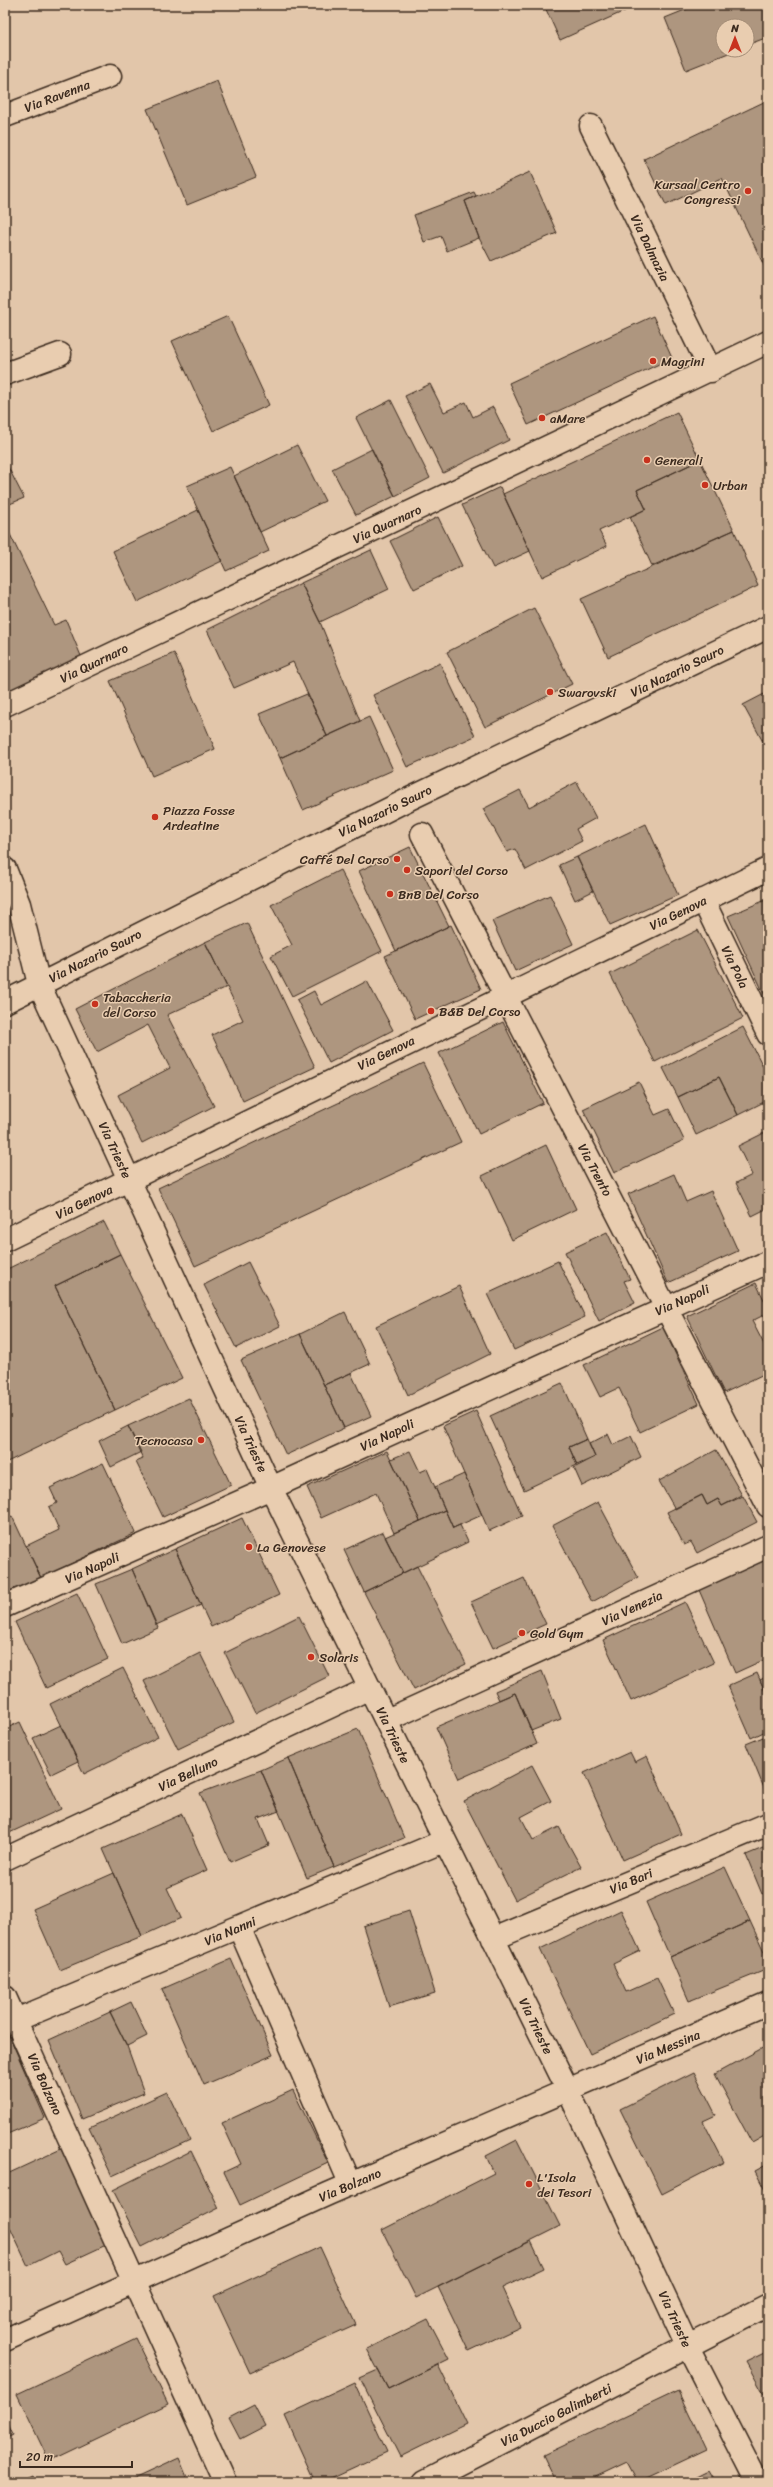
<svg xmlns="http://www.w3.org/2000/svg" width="773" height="2487" font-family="Sriracha,sans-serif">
  <rect width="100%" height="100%" fill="#e2c6aa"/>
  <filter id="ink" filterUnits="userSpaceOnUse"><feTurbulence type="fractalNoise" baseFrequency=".025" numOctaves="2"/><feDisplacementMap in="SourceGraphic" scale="8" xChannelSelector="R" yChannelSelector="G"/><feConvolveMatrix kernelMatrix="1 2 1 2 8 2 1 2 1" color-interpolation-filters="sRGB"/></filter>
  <g filter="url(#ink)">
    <path fill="#ae967f" stroke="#3b2a1e" d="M 544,5 L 638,5 L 560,40 Z
      M 697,5 L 768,5 L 768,37 L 747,45 L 747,26 L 723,26 L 723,50 L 736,50 L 686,70 L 665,18 Z
      M 217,81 L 256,177 L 187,205 L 147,109 Z
      M 768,100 L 768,274 L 722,178 L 666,205 L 644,159 Z
      M 530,172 L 557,233 L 491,261 L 479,238 L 465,201 Z
      M 474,192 L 476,196 L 465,201 L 479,238 L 447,251 L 441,236 L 424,242 L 414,215 Z
      M 228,316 L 269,405 L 213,431 L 172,341 Z
      M 653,316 L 672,358 L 528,425 L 509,383 Z
      M 430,384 L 444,412 L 466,402 L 473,417 L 493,407 L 509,440 L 443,473 L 405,396 Z
      M 391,400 L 430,478 L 395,496 L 356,418 Z
      M 677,412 L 700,460 L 637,490 L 646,509 L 599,531 L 607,546 L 542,577 L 503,494 Z
      M 297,445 L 325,501 L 260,532 L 234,476 Z
      M 372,449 L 395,496 L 356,515 L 332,469 Z
      M 700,460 L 734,530 L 652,566 L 630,517 L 646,509 L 637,490 Z
      M 6,463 L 24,498 L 5,506 L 5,464 Z
      M 230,467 L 269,551 L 226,571 L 187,486 Z
      M 500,487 L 530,551 L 493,568 L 462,505 Z
      M 198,510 L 222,561 L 137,602 L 113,551 Z
      M 438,517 L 462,566 L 414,589 L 390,541 Z
      M 5,524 L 54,625 L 66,620 L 81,656 L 8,691 L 5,685 Z
      M 734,530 L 758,586 L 608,657 L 581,599 Z
      M 371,550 L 389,589 L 320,622 L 301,583 Z
      M 301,583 L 320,622 L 360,721 L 327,736 L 293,662 L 234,688 L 207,630 Z
      M 534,608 L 572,684 L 485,727 L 447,652 Z
      M 174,653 L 215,749 L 152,776 L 110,681 Z
      M 440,663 L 475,736 L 407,767 L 373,695 Z
      M 768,692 L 768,737 L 762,740 L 743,705 Z
      M 307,694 L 327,736 L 280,758 L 259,714 Z
      M 369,717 L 393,770 L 303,810 L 280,758 Z
      M 768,737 L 768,752 L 762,740 Z
      M 577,782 L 596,818 L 576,829 L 582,841 L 526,870 L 515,849 L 507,852 L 483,809 L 520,790 L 529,807 Z
      M 646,824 L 678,895 L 610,925 L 577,857 Z
      M 410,847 L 449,926 L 396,951 L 359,871 Z
      M 577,857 L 593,891 L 575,900 L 559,865 Z
      M 340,870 L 382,951 L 292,996 L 271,956 L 292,945 L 271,905 Z
      M 550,895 L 573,944 L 515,971 L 492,921 Z
      M 768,899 L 768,995 L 765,996 L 728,916 Z
      M 247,923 L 315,1067 L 243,1101 L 212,1035 L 243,1020 L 205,942 Z
      M 451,925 L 481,989 L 415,1019 L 385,956 Z
      M 698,930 L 743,1018 L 655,1062 L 610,974 Z
      M 205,942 L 227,987 L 167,1015 L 214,1106 L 142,1143 L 118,1095 L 170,1068 L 148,1025 L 97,1052 L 75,1009 Z
      M 367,981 L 393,1030 L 329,1063 L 297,1000 L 314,991 L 321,1005 Z
      M 503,1022 L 543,1103 L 479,1134 L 439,1053 Z
      M 743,1027 L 768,1076 L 768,1100 L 738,1115 L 719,1077 L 678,1097 L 663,1068 Z
      M 423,1063 L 461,1142 L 195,1266 L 158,1188 Z
      M 719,1077 L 738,1115 L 696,1135 L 678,1097 Z
      M 639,1082 L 655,1115 L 669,1109 L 684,1140 L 614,1173 L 583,1109 Z
      M 768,1131 L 768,1208 L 752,1216 L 736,1183 L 752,1175 L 738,1146 Z
      M 546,1145 L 576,1209 L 512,1240 L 482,1176 Z
      M 674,1174 L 686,1202 L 711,1191 L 738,1251 L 668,1283 L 628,1194 Z
      M 104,1222 L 120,1254 L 55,1286 L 115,1410 L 5,1463 L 5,1270 Z
      M 607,1232 L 630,1279 L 624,1281 L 635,1303 L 599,1321 L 565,1252 Z
      M 120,1254 L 182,1378 L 115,1410 L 55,1286 Z
      M 558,1261 L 585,1317 L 514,1350 L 487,1294 Z
      M 248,1262 L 280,1326 L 236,1348 L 204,1285 Z
      M 756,1283 L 768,1308 L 768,1313 L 752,1321 L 768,1352 L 768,1372 L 724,1393 L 687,1316 Z
      M 459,1286 L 490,1354 L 408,1395 L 376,1326 Z
      M 345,1312 L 370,1364 L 324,1385 L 300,1334 Z
      M 663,1327 L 699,1404 L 640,1432 L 619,1388 L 600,1397 L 584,1365 Z
      M 300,1334 L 344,1428 L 286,1455 L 241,1360 Z
      M 351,1373 L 371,1416 L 344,1428 L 324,1385 Z
      M 562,1383 L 587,1439 L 569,1447 L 577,1465 L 524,1490 L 490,1416 Z
      M 189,1398 L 231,1485 L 163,1517 L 136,1462 L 143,1459 L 128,1426 Z
      M 476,1411 L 522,1516 L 489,1531 L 443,1426 Z
      M 128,1426 L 141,1452 L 111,1467 L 99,1441 Z
      M 608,1434 L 613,1445 L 631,1436 L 641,1457 L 582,1486 L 574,1468 L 595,1457 L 589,1444 Z
      M 587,1439 L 595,1457 L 577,1465 L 569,1447 Z
      M 716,1450 L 742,1495 L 722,1506 L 718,1499 L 707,1505 L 702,1495 L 675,1509 L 659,1481 Z
      M 387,1451 L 420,1521 L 394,1533 L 376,1493 L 321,1518 L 307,1487 Z
      M 410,1451 L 420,1472 L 427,1469 L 445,1510 L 420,1521 L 391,1459 Z
      M 103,1463 L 136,1533 L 41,1578 L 26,1546 L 59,1530 L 49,1507 L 57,1503 L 50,1488 Z
      M 464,1474 L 482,1515 L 453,1528 L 435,1487 Z
      M 702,1495 L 707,1505 L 718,1499 L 722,1506 L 743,1496 L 757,1522 L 697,1553 L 691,1542 L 684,1545 L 667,1512 Z
      M 598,1502 L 638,1577 L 592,1602 L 552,1526 Z
      M 445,1510 L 453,1528 L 460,1525 L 468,1542 L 403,1573 L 385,1537 Z
      M 12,1516 L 41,1578 L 5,1595 L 5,1519 Z
      M 242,1518 L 279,1595 L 211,1627 L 175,1549 Z
      M 383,1532 L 403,1573 L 364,1592 L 344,1550 Z
      M 175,1549 L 201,1605 L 156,1625 L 132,1569 Z
      M 768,1559 L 768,1658 L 735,1673 L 699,1590 Z
      M 417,1566 L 466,1664 L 414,1690 L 364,1592 Z
      M 132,1569 L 158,1628 L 122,1644 L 96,1584 Z
      M 524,1578 L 546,1624 L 493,1648 L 471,1602 Z
      M 77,1593 L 108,1659 L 46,1688 L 15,1622 Z
      M 685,1602 L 714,1663 L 631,1701 L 603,1640 Z
      M 299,1616 L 329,1676 L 255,1713 L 225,1653 Z
      M 200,1653 L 234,1722 L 178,1749 L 144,1681 Z
      M 123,1668 L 158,1737 L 84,1774 L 50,1704 Z
      M 542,1671 L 561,1719 L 531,1731 L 515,1693 L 499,1700 L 495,1691 Z
      M 757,1673 L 768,1698 L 768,1730 L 751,1738 L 728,1686 Z
      M 768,1676 L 768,1698 L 760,1680 Z
      M 515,1693 L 537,1744 L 459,1779 L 436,1727 Z
      M 20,1722 L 61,1809 L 5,1835 L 5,1729 Z
      M 61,1725 L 78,1761 L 51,1774 L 33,1738 Z
      M 358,1729 L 404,1838 L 334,1867 L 288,1758 Z
      M 768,1735 L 768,1798 L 746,1744 Z
      M 630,1752 L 635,1762 L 647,1756 L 681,1834 L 623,1860 L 584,1773 Z
      M 288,1758 L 334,1867 L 307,1878 L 261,1770 Z
      M 532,1765 L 551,1801 L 521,1817 L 533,1840 L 559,1827 L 581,1867 L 515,1900 L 464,1801 Z
      M 261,1770 L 279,1811 L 258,1819 L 269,1845 L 230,1862 L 200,1793 Z
      M 182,1814 L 207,1870 L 167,1888 L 181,1918 L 142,1936 L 103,1849 Z
      M 768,1846 L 768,1891 L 762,1894 L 746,1855 Z
      M 725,1867 L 750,1921 L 670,1957 L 646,1902 Z
      M 114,1873 L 142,1936 L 60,1970 L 33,1909 Z
      M 621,1910 L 640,1951 L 613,1964 L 626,1992 L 657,1978 L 674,2014 L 590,2054 L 540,1949 Z
      M 409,1911 L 435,1993 L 389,2007 L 363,1926 Z
      M 750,1921 L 768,1960 L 768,1969 L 689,2001 L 670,1957 Z
      M 231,1959 L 273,2055 L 204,2085 L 162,1989 Z
      M 131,2002 L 147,2036 L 127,2046 L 110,2012 Z
      M 110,2012 L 127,2046 L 144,2093 L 82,2119 L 49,2040 Z
      M 5,2026 L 45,2118 L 5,2135 Z
      M 768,2045 L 768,2134 L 752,2143 L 715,2074 Z
      M 694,2072 L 716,2115 L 703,2121 L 724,2162 L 662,2194 L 620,2109 Z
      M 293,2090 L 328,2163 L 240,2205 L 224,2172 L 241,2164 L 222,2123 Z
      M 167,2092 L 190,2140 L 112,2176 L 89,2128 Z
      M 517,2140 L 560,2226 L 416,2298 L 382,2230 L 494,2173 L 486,2156 Z
      M 61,2149 L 106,2245 L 65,2264 L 58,2251 L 28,2266 L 5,2217 L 5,2175 Z
      M 191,2151 L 219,2208 L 142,2247 L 113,2190 Z
      M 768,2164 L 768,2196 L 755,2171 Z
      M 531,2241 L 544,2268 L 502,2288 L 520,2327 L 469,2351 L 438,2287 Z
      M 320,2247 L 356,2325 L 250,2373 L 214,2296 Z
      M 428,2319 L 449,2359 L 388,2389 L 367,2349 Z
      M 136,2338 L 168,2404 L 49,2461 L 17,2394 Z
      M 768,2351 L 768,2402 L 746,2362 Z
      M 438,2365 L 467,2424 L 400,2457 L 360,2378 L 378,2370 L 388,2389 Z
      M 355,2383 L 387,2452 L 322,2482 L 315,2482 L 285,2416 Z
      M 678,2391 L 706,2450 L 638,2482 L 627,2462 L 585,2482 L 556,2482 L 543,2455 Z
      M 254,2405 L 265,2426 L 240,2439 L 229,2418 Z
      M 5,2417 L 13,2435 L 5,2439 Z
      M 179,2458 L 189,2482 L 127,2482 Z
      M 709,2470 L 716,2482 L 685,2482 Z
      M 34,2475 L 37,2482 L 19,2482 Z"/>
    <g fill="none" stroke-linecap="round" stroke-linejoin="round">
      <defs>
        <path id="minor" d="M 5,116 L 110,76
          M 591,126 L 711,371
          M 5,374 L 60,354
          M 5,705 L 768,342
          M 422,834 L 768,1506
          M 5,869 L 19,904 L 39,984 L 271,1488 L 568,2090 L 688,2347 L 757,2482
          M 703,900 L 768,1034
          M 5,1002 L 405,801 L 768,627
          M 5,1240 L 768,869
          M 5,1606 L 271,1488 L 768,1262
          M 387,1720 L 768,1546
          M 5,1859 L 370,1688
          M 239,1927 L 351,2185
          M 493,1939 L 768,1824
          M 5,1997 L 225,2482
          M 16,2020 L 444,1841
          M 5,2340 L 328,2194 L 768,2003
          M 424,2482 L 768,2305"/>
      </defs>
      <use href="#minor" stroke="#3b2a1e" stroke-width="25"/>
      <use href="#minor" stroke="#e9cdb0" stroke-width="22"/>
    </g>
  </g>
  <g fill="#c8321e" stroke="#e9cdb0" stroke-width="1.5">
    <circle cx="748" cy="191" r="4"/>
    <circle cx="653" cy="361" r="4"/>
    <circle cx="542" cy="418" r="4"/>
    <circle cx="647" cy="460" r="4"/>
    <circle cx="705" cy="485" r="4"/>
    <circle cx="550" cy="692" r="4"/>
    <circle cx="155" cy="817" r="4"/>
    <circle cx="397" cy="859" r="4"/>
    <circle cx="407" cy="870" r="4"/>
    <circle cx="390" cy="894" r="4"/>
    <circle cx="95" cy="1004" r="4"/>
    <circle cx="431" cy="1011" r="4"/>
    <circle cx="201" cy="1440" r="4"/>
    <circle cx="249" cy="1547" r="4"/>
    <circle cx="522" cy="1633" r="4"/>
    <circle cx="311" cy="1657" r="4"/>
    <circle cx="529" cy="2184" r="4"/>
  </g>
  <g text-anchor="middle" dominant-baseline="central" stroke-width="3" stroke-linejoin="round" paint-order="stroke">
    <g font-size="13" fill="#3b2a1e" stroke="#e9cdb0">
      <text transform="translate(57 96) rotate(-21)">Via Ravenna</text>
      <text transform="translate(650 248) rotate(64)">Via Dalmazia</text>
      <text transform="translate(387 524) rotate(-25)">Via Quarnaro</text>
      <text transform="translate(94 663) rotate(-26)">Via Quarnaro</text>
      <text transform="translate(677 671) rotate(-26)">Via Nazario Sauro</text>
      <text transform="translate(385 811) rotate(-26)">Via Nazario Sauro</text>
      <text transform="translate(678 913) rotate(-26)">Via Genova</text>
      <text transform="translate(95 956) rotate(-27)">Via Nazario Sauro</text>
      <text transform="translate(735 967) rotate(64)">Via Pola</text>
      <text transform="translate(386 1053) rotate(-26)">Via Genova</text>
      <text transform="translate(115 1150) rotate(65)">Via Trieste</text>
      <text transform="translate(595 1170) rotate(62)">Via Trento</text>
      <text transform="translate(84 1202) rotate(-26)">Via Genova</text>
      <text transform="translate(682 1300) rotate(-24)">Via Napoli</text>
      <text transform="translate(387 1435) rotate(-25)">Via Napoli</text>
      <text transform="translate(251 1444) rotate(65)">Via Trieste</text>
      <text transform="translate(92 1568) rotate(-24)">Via Napoli</text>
      <text transform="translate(632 1608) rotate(-25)">Via Venezia</text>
      <text transform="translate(393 1735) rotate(64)">Via Trieste</text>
      <text transform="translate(188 1774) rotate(-25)">Via Belluno</text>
      <text transform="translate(631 1881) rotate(-23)">Via Bari</text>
      <text transform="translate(230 1931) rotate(-23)">Via Nanni</text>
      <text transform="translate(536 2026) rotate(64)">Via Trieste</text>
      <text transform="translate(668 2047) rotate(-23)">Via Messina</text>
      <text transform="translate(45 2084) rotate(66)">Via Bolzano</text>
      <text transform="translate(350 2185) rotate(-23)">Via Bolzano</text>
      <text transform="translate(675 2319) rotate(65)">Via Trieste</text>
      <text transform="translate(556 2415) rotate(-27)">Via Duccio Galimberti</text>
    </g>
    <g font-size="13" fill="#3b2a1e" stroke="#e9cdb0" text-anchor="start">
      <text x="740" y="184" text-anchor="end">Kursaal Centro<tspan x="740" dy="15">Congressi</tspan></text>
      <text x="661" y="361">Magrini</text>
      <text x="550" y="418">aMare</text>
      <text x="655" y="460">Generali</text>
      <text x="713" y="485">Urban</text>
      <text x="558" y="692">Swarovski</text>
      <text x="163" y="810">Piazza Fosse<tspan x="163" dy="15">Ardeatine</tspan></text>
      <text x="389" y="859" text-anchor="end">Caffé Del Corso</text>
      <text x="415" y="870">Sapori del Corso</text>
      <text x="398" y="894">BnB Del Corso</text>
      <text x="103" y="997">Tabaccheria<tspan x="103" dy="15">del Corso</tspan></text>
      <text x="439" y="1011">B&amp;B Del Corso</text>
      <text x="193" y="1440" text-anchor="end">Tecnocasa</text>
      <text x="257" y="1547">La Genovese</text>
      <text x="530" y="1633">Gold Gym</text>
      <text x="319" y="1657">Solaris</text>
      <text x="537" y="2177">L'Isola<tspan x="537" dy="15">dei Tesori</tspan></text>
    </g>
  </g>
  <rect width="773" height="2487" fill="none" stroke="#e9cdb0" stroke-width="20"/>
  <rect x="10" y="10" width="753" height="2467" fill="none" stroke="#3b2a1e" stroke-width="1.5" filter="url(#ink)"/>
  <g transform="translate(735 38)"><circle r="19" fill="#e9cdb0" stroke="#a38c76"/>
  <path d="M0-3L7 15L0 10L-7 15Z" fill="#c8321e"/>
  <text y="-6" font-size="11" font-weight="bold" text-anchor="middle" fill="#3b2a1e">N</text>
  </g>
  <path d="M20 2461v6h112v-6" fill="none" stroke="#3b2a1e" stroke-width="2"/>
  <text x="26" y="2461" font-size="12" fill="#3b2a1e" stroke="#e9cdb0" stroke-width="3" paint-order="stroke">20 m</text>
</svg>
